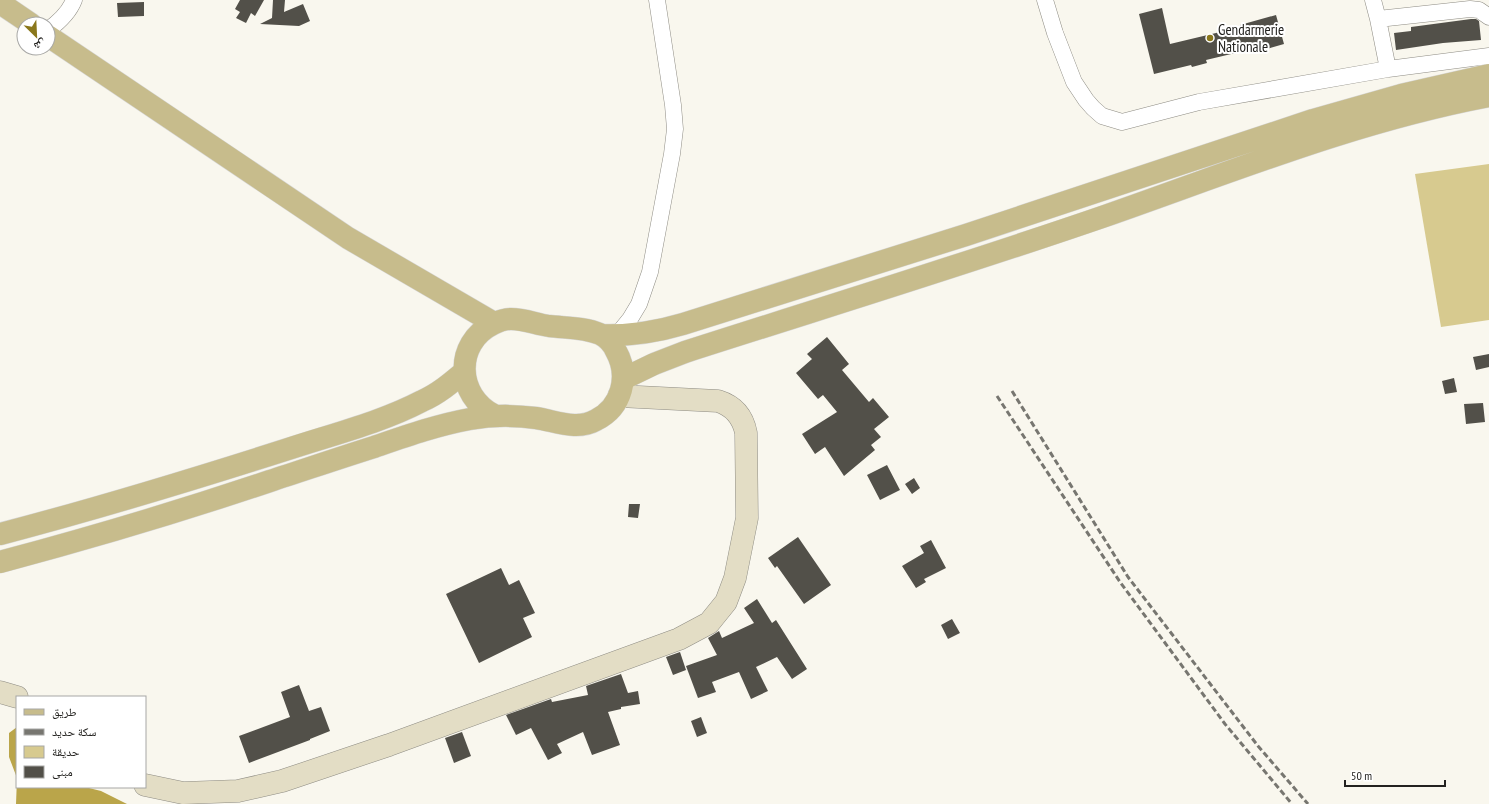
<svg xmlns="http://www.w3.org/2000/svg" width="1489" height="804" font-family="'PT Sans Narrow','Noto Naskh Arabic',sans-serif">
  <rect width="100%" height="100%" fill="#f9f7ee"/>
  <path fill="#d7ca8f" d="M 1489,164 L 1489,320 L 1441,327 L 1415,174 Z"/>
  <path fill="#baa54a" d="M 17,727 L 17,787 L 85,787 L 101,791 L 127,804 L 16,804 L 17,778 L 9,757 L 9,733 Z"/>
  <path fill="#525049" d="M 240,0 L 264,0 L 255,16 L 251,13 L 246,23 L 236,18 L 240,12 L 235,9 Z
    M 273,0 L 285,0 L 284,12 L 303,4 L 310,21 L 299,26 L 260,24 L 272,18 Z
    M 144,2 L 144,16 L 118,17 L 117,3 Z
    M 1162,8 L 1170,44 L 1241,27 L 1240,25 L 1276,15 L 1284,44 L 1249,54 L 1248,50 L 1206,60 L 1207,63 L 1192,67 L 1191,65 L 1154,74 L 1139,14 Z
    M 1471,19 L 1476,19 L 1479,21 L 1481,40 L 1443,43 L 1396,50 L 1394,33 L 1411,31 L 1411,27 Z
    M 827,337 L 849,364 L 842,370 L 869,402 L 873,398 L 889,417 L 874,429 L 881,437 L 871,445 L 875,450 L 844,476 L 825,447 L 815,454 L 802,434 L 837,412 L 823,395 L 818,399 L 796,373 L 812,359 L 807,354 Z
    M 1489,354 L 1489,367 L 1476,370 L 1473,357 Z
    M 1454,378 L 1457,392 L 1445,394 L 1442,381 Z
    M 1483,403 L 1485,422 L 1466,424 L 1464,404 Z
    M 887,465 L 900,490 L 880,500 L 867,475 Z
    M 914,478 L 920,488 L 912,494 L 905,484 Z
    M 629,504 L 640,504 L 638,518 L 628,517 Z
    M 798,537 L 831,585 L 804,604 L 777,566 L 775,568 L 768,558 Z
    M 931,540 L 946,568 L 924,579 L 926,582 L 916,588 L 902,566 L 924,553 L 920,546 Z
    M 501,568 L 509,585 L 519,580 L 535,613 L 523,618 L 532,637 L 479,663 L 446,594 Z
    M 757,599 L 772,623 L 776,620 L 807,669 L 792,679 L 777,657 L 756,667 L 768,691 L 751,699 L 739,672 L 712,682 L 716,692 L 698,698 L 686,666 L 717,655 L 708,638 L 719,631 L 722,638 L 754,623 L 744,608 Z
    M 952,619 L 960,633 L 948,639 L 941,625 Z
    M 680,652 L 686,670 L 673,675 L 666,657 Z
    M 621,674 L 628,693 L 638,691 L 640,704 L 621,707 L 621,709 L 608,712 L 620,745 L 592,755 L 583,732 L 557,744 L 562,753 L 548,760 L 531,728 L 516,735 L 506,715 L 551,699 L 552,702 L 588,695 L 586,686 Z
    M 299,685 L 309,711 L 321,707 L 330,731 L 310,739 L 310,740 L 249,763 L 239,736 L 290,717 L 281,692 Z
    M 701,717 L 707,733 L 697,737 L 691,721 Z
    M 462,732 L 471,756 L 454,763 L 445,738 Z"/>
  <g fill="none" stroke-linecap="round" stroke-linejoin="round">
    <defs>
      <path id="street" d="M 1045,0 L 1055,33 L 1074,82 L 1086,100 L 1093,108 L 1102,116 L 1122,122 L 1199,102 L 1388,69 L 1489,56
        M 1373,0 L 1378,19 L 1388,69
        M 1378,19 L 1470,9 L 1479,10 L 1489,17
        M 48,30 C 59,22 69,13 74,0
        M 617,335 L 630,319 L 639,304 L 650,272 L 672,154 L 675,129 L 673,105 L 657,0"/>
      <path id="secondary" d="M 0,692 L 17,697
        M 145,785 L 183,793 L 238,791 L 282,781 L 389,745 L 679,639 L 709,623 L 726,602 L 735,578 L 747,518 L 746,433 C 743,417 734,406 718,401 L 619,396"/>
      <path id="primary" d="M 0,3 L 31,24
        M 48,36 L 348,238 L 494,323
        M 602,335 C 630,336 656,332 683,324 L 966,235 L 1313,120 L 1401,95 L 1489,75
        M 623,379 L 654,364 L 685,352 C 825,307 966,264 1105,216 C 1231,172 1356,121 1489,96
        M 0,534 C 96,509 191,480 285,450 C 330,435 380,423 422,401 C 438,394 451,383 464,372
        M 0,562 C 90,538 181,511 270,481 C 304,470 339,458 374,447 C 406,436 437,425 470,419 C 492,415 514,415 536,418 C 556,421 577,431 596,420 C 622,407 630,376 616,351 C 613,344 608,338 600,334 C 584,327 566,328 549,326 C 536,324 524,319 511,319 C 505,319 499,321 493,324 C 454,343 456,396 494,415"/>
    </defs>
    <use href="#street" stroke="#8e8c84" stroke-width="17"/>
    <use href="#secondary" stroke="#8e8c84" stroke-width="23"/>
    <use href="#primary" stroke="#d7d7d7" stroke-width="23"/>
    <use href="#street" stroke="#fff" stroke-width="16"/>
    <use href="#secondary" stroke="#e3ddc5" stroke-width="22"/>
    <use href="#primary" stroke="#c7bc8c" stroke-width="22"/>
    <path stroke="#777670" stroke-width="3" stroke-dasharray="6 3" stroke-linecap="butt" d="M 1012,391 L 1128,577 L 1258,746 L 1308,804
      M 997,396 L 1120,582 L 1225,724 L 1292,804"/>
  </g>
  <circle fill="#8a771b" stroke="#fff" stroke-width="1.5" cx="1210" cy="38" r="4"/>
  <g text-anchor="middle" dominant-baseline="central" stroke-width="4" stroke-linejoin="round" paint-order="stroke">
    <g font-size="15" fill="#23221f" stroke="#fff" text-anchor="start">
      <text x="1218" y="29">Gendarmerie<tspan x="1218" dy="17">Nationale</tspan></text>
    </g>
  </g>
  <rect x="16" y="696" width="130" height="92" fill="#ffffff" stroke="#a7a7a5"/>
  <rect x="24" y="709" width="20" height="6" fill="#c7bc8c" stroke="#a7a7a5"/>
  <text x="52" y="716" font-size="12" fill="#23221f">طريق</text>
  <rect x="24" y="729" width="20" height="6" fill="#777670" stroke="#a7a7a5"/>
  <text x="52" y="736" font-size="12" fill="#23221f">سكة حديد</text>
  <rect x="24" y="746" width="20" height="12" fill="#d7ca8f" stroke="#a7a7a5"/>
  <text x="52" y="756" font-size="12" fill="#23221f">حديقة</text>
  <rect x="24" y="766" width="20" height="12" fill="#525049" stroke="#a7a7a5"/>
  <text x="52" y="776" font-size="12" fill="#23221f">مبنى</text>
  <g transform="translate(36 36) rotate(156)"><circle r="19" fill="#ffffff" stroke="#a7a7a5"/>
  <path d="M0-3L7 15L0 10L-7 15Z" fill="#8a771b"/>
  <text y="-6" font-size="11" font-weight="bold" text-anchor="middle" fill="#23221f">ش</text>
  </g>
  <path d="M1345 780v6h100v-6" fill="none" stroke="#23221f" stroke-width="2"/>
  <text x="1351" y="780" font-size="12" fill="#23221f" stroke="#ffffff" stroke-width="3" paint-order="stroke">50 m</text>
</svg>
